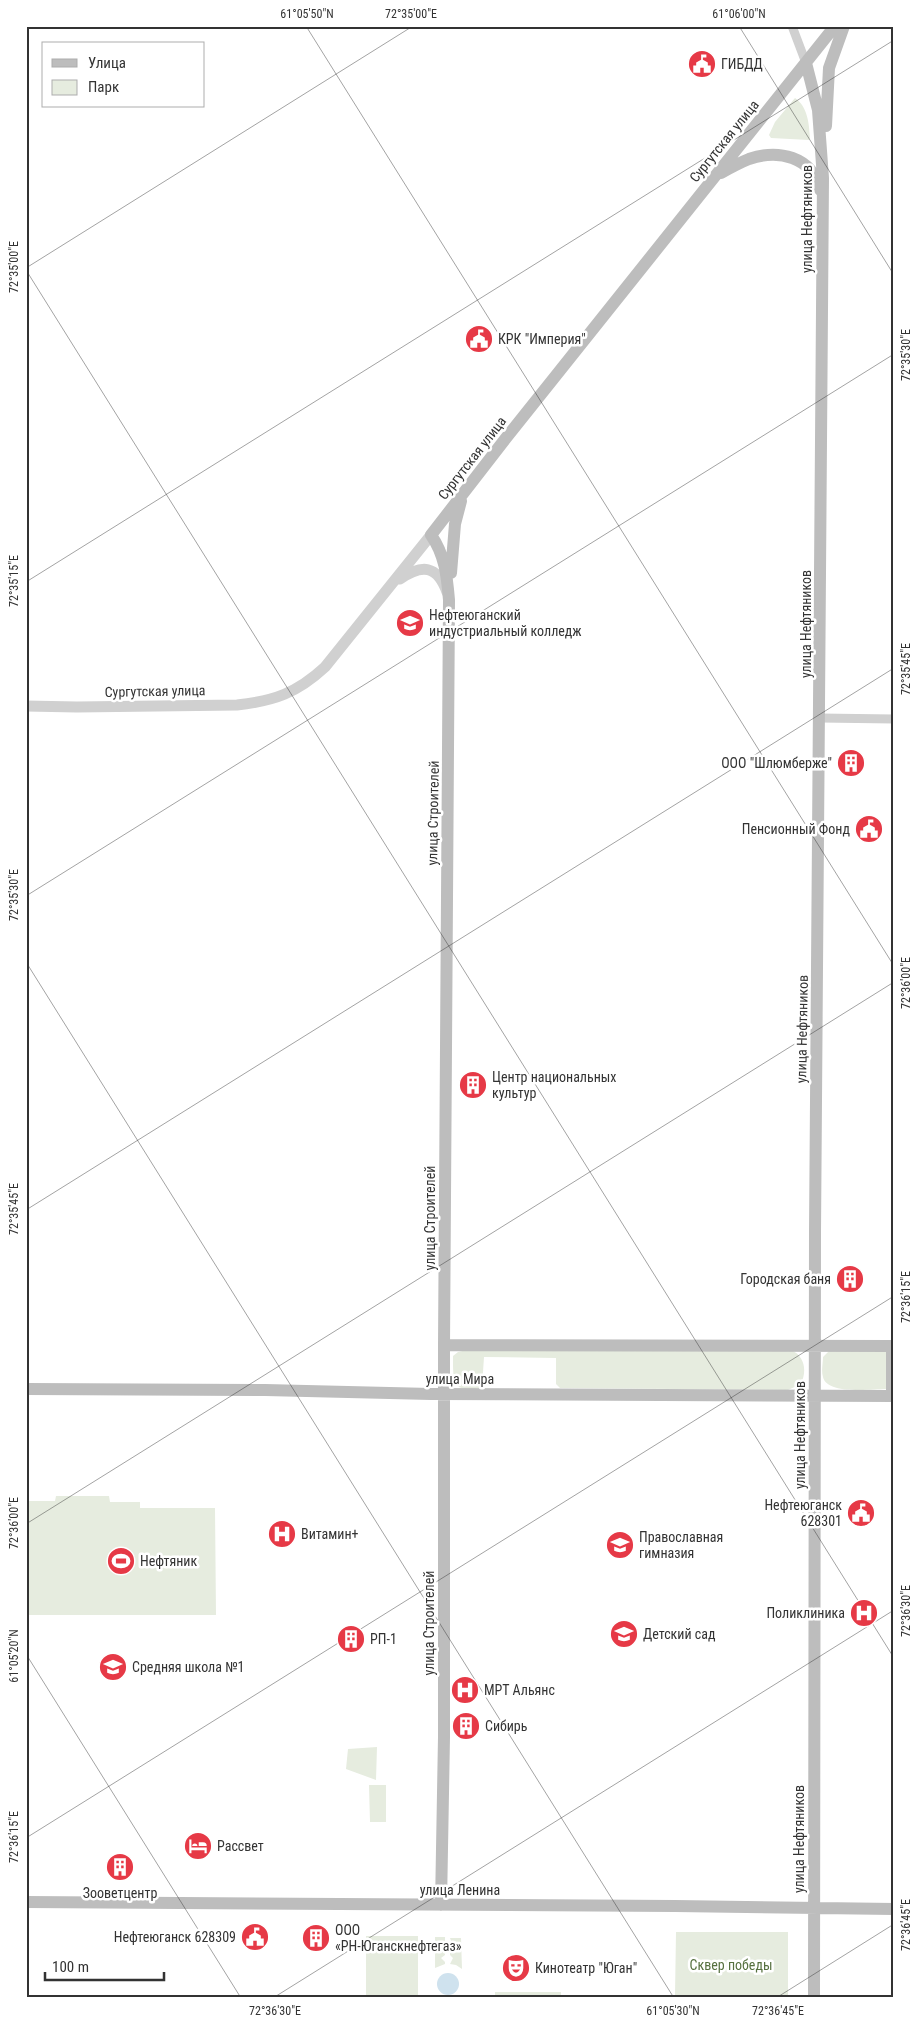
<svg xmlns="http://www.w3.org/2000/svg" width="920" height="2024" font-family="'Roboto Condensed',sans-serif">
  <rect width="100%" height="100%" fill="#fff"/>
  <path fill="#e6ecdf" d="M 795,98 C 808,107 809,124 810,138 L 809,140 L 771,138 L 769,135 L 775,122 Z
    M 467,1350 L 791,1350 C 805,1356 807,1371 801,1384 L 788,1390 L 560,1388 L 556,1384 L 556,1358 L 484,1357 L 482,1387 C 452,1395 453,1380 453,1356 L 458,1352 Z
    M 830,1350 L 886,1351 L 886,1389 C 871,1389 827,1395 823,1377 C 821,1371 823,1363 823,1357 Z
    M 56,1496 L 109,1496 L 110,1502 L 140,1502 L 140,1508 L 215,1508 L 216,1615 L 26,1615 L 26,1501 L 55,1501 Z
    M 377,1747 L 376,1780 L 346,1769 L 348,1749 Z
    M 369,1785 L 386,1785 L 386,1822 L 370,1822 Z
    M 676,1932 L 788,1932 L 788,1998 L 677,1998 L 675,1995 Z
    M 366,1936 L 418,1936 L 418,1998 L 366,1998 Z
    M 435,1937 L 445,1937 L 445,1942 L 442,1946 L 445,1949 L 445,1955 L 441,1958 L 445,1962 L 445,1964 L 435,1968 Z
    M 450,1938 L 461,1938 L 462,1969 L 456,1965 L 450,1964 L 453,1958 L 450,1955 L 450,1949 L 453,1946 Z
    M 495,1992 L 561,1992 L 561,1998 L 495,1998 Z"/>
  <path fill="#cfe2ee" d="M437 1984a11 11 0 1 1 22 0a11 11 0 1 1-22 0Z"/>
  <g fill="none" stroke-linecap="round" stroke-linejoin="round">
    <path stroke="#d0d0d0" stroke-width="9" d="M 792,26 L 806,63
      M 820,718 L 894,719"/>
    <path stroke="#d0d0d0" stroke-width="11" d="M 400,579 C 422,564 437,565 447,592
      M 26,706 L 77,707 L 237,705 C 274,701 297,693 325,667 L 431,535"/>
    <path stroke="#bdbdbd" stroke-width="12" d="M 806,63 L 818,110 L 823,178 L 815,1232 L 814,1998
      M 826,126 L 829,68 L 844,26
      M 721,173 C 730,168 739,163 749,159 C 778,149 812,156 820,190
      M 451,573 L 455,524 L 461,501
      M 444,1345 L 894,1346
      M 892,1346 L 892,1396
      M 26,1389 L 265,1390 L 431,1394 L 894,1396
      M 26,1902 L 675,1906 L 894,1909
      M 441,1905 L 444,1737 L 444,1345 L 449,600 C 447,576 445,555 431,535 L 506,438 L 835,26"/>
  </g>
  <path fill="none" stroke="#333" stroke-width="1" stroke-opacity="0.45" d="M 306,26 L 894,966M 739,26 L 894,275M 26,268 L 413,26M 26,270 L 894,1658M 26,582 L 894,40M 26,896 L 894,354M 26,962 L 674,1998M 26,1210 L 894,668M 26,1524 L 894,982M 26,1654 L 241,1998M 26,1838 L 894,1296M 273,1998 L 894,1610M 776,1998 L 894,1924"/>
  <defs>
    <symbol id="civic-disc" viewBox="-11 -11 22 22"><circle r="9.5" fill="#e63946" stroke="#fff"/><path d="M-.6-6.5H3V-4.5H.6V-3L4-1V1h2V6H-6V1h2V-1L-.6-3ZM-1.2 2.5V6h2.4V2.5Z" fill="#fff"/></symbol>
    <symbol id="university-disc" viewBox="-11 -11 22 22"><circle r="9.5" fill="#e63946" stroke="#fff"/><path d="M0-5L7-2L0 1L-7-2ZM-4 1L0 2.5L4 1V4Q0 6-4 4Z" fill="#fff"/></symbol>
    <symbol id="building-disc" viewBox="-11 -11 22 22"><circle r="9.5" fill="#e63946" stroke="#fff"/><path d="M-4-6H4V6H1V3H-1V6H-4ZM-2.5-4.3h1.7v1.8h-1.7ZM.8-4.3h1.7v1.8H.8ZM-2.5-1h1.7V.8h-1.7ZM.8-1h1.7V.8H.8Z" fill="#fff"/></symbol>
    <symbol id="hospital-disc" viewBox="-11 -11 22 22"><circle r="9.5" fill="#e63946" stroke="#fff"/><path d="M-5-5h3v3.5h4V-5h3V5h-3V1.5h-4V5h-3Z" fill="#fff"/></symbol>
    <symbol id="school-disc" viewBox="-11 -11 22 22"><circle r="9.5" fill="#e63946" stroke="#fff"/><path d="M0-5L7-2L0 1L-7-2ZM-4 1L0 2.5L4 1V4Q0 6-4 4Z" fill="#fff"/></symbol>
    <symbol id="stadium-disc" viewBox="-11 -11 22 22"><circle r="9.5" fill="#e63946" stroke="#fff"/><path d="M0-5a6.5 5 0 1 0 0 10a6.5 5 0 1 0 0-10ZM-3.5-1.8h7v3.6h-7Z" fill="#fff"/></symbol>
    <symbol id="hotel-disc" viewBox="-11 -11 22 22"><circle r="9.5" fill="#e63946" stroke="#fff"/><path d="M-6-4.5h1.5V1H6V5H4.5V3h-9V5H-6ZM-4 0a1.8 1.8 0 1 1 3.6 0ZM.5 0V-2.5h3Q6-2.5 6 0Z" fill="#fff"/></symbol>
    <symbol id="theatre-disc" viewBox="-11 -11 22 22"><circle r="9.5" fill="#e63946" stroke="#fff"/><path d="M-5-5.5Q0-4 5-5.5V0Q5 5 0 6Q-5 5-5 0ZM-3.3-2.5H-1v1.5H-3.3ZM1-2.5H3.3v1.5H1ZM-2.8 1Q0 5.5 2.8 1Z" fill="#fff"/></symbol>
  </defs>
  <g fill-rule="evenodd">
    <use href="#civic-disc" x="686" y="48" width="32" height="32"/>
    <use href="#civic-disc" x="463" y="323" width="32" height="32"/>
    <use href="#university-disc" x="394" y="607" width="32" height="32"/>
    <use href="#building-disc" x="835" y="747" width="32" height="32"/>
    <use href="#civic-disc" x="853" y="813" width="32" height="32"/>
    <use href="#building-disc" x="457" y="1069" width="32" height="32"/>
    <use href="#building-disc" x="834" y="1263" width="32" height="32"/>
    <use href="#civic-disc" x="845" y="1497" width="32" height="32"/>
    <use href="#hospital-disc" x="266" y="1518" width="32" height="32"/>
    <use href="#school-disc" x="604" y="1529" width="32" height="32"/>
    <use href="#stadium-disc" x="105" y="1545" width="32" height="32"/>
    <use href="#hospital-disc" x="848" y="1597" width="32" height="32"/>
    <use href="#school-disc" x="608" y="1618" width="32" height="32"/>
    <use href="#building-disc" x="335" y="1623" width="32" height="32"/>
    <use href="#school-disc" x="97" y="1651" width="32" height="32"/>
    <use href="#hospital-disc" x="449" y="1674" width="32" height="32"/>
    <use href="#building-disc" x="450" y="1710" width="32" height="32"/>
    <use href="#hotel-disc" x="182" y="1830" width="32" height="32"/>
    <use href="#building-disc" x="104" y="1851" width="32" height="32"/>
    <use href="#civic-disc" x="239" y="1921" width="32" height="32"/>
    <use href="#building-disc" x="300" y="1922" width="32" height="32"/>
    <use href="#theatre-disc" x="500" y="1952" width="32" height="32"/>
  </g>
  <g text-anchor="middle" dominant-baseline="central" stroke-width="5" stroke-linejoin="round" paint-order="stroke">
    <g font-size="14" fill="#333" stroke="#fff" text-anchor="start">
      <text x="721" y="64">ГИБДД</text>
      <text x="498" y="339">КРК "Империя"</text>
      <text x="429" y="615">Нефтеюганский<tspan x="429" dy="16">индустриальный колледж</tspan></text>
      <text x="832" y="763" text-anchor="end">ООО "Шлюмберже"</text>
      <text x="850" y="829" text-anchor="end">Пенсионный Фонд</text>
      <text x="492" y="1077">Центр национальных<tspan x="492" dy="16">культур</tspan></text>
      <text x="831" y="1279" text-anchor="end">Городская баня</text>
      <text x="842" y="1505" text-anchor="end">Нефтеюганск<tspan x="842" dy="16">628301</tspan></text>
      <text x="301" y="1534">Витамин+</text>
      <text x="639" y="1537">Православная<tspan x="639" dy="16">гимназия</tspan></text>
      <text x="140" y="1561">Нефтяник</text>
      <text x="845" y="1613" text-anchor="end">Поликлиника</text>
      <text x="643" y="1634">Детский сад</text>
      <text x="370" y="1639">РП-1</text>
      <text x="132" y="1667">Средняя школа №1</text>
      <text x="484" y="1690">МРТ Альянс</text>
      <text x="485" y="1726">Сибирь</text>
      <text x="217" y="1846">Рассвет</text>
      <text x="120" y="1893" text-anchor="middle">Зооветцентр</text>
      <text x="335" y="1930">ООО<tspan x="335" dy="16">«РН-Юганскнефтегаз»</tspan></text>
      <text x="236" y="1937" text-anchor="end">Нефтеюганск 628309</text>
      <text x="535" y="1968">Кинотеатр "Юган"</text>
    </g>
    <g font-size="14" fill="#333" stroke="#fff">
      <text transform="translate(724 141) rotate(-51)">Сургутская улица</text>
      <text transform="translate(807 219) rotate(-90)">улица Нефтяников</text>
      <text transform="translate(472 458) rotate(-52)">Сургутская улица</text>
      <text transform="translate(806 624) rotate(-90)">улица Нефтяников</text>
      <text transform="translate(155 691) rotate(-1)">Сургутская улица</text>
      <text transform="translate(433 813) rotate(-89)">улица Строителей</text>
      <text transform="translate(802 1029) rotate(-89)">улица Нефтяников</text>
      <text transform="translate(430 1218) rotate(-90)">улица Строителей</text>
      <text x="460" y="1379">улица Мира</text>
      <text transform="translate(800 1435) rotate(-90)">улица Нефтяников</text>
      <text transform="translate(429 1623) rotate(-90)">улица Строителей</text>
      <text transform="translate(799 1839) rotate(-90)">улица Нефтяников</text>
      <text x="460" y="1890">улица Ленина</text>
    </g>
    <g font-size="14" fill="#56703f" stroke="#fff">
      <text x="731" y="1965">Сквер победы</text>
    </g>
  </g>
  <rect width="920" height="2024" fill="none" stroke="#ffffff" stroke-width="55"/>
  <rect x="42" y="42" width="162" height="65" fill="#ffffff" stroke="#adadad"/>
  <rect x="52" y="59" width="25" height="8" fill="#bdbdbd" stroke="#adadad"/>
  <text x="88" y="68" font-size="15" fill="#333333">Улица</text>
  <rect x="52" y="80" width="25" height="15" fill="#e6ecdf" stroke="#adadad"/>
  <text x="88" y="92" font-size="15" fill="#333333">Парк</text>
  <path d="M45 1972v8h119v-8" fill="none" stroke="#333333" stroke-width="2.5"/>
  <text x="52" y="1972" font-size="15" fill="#333333" stroke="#ffffff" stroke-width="4" paint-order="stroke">100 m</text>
  <rect x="28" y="28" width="864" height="1968" fill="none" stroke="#333" stroke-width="2"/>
  <g font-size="12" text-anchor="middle" fill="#333">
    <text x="307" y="18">61°05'50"N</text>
    <text x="411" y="18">72°35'00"E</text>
    <text x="739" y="18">61°06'00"N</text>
    <text transform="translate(14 267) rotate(-90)" y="4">72°35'00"E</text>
    <text transform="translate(906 355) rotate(-90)" y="4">72°35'30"E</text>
    <text transform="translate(14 581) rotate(-90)" y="4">72°35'15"E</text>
    <text transform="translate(906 669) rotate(-90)" y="4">72°35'45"E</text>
    <text transform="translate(14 895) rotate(-90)" y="4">72°35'30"E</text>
    <text transform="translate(906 983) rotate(-90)" y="4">72°36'00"E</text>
    <text transform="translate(14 1209) rotate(-90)" y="4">72°35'45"E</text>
    <text transform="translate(906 1297) rotate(-90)" y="4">72°36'15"E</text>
    <text transform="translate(14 1523) rotate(-90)" y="4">72°36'00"E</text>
    <text transform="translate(906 1611) rotate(-90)" y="4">72°36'30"E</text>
    <text transform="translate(14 1656) rotate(-90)" y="4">61°05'20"N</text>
    <text transform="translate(14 1837) rotate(-90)" y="4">72°36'15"E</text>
    <text transform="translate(906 1925) rotate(-90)" y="4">72°36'45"E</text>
    <text x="275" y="2015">72°36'30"E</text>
    <text x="673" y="2015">61°05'30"N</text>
    <text x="778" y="2015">72°36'45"E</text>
  </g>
</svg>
